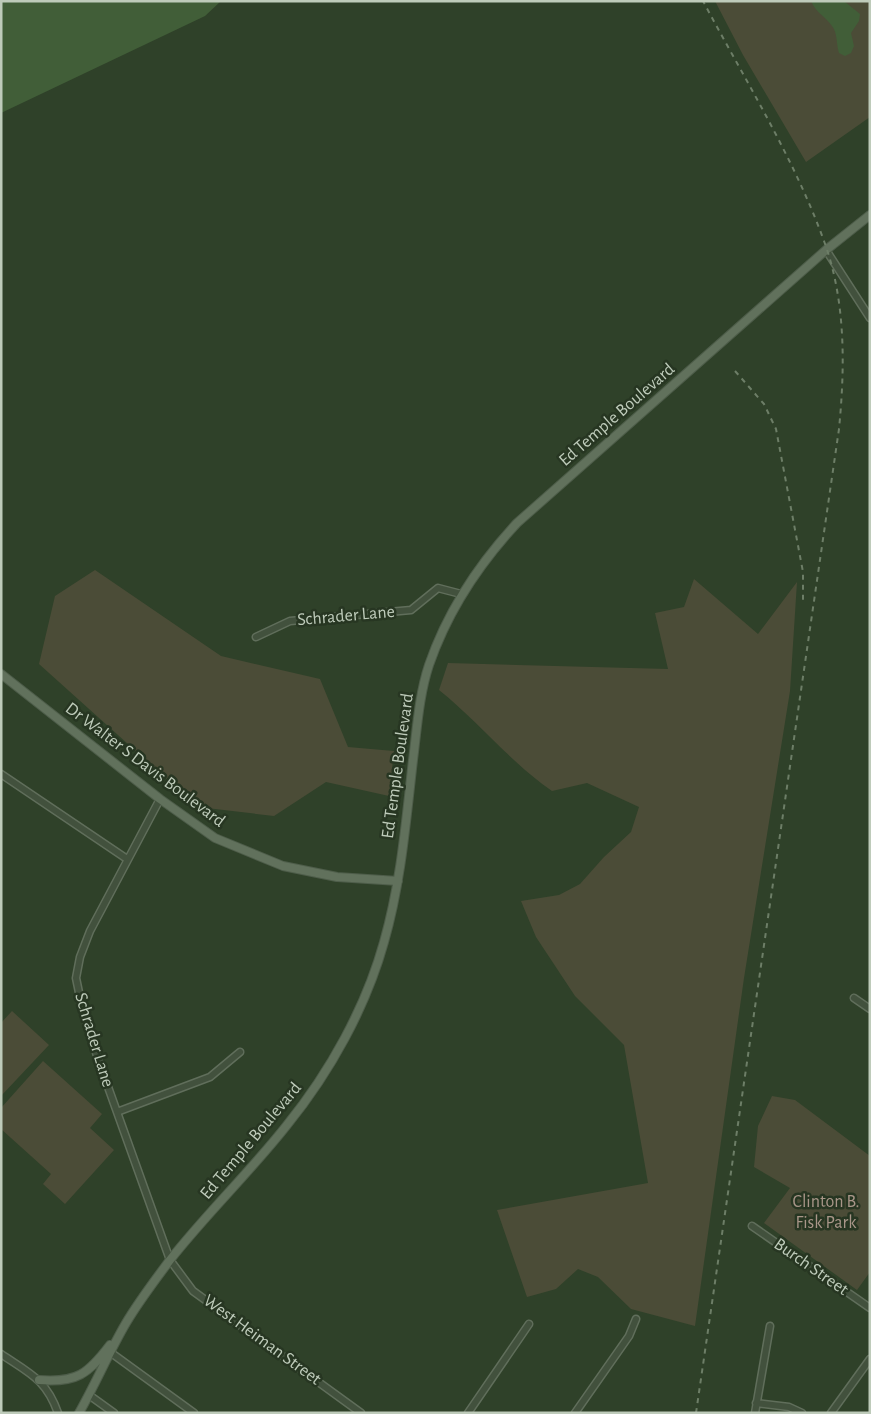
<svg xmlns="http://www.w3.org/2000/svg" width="871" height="1414" font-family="'Alegreya Sans',sans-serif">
  <rect width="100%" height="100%" fill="#2f4129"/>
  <path fill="#4b4c37" d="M 715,1 L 870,1 L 870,117 L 806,162 L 743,55 Z
    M 95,570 L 221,656 L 320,679 L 348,747 L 394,751 L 389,796 L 326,782 L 274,816 L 198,807 L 39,664 L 55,596 Z
    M 694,579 L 758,634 L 797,582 L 790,691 L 744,978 L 695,1326 L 631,1309 L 598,1277 L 578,1269 L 556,1289 L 527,1297 L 497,1210 L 648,1183 L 624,1045 L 575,996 L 536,937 L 521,901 L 559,895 L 580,884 L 604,857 L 631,832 L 639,807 L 587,783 L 552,791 C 510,762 479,722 439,690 L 448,663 L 668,669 L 655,613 L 684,607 Z
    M 12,1011 L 49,1045 L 1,1096 L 1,1023 Z
    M 43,1061 L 102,1114 L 90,1128 L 114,1150 L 65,1204 L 43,1184 L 51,1174 L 1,1129 L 1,1108 Z
    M 772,1096 L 795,1100 L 870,1156 L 870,1272 L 857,1290 L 764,1223 L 790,1188 L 754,1167 L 758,1126 Z"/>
  <path fill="#415e38" d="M 1,1 L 221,1 L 205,16 L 1,113 Z
    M 811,1 L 844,1 L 860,14 L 859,21 L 851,33 L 854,46 L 851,53 L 845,56 L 839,53 C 836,44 838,34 832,26 C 825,16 816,13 811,1 Z"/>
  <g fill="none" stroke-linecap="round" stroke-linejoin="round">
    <defs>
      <path id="minor" d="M 826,250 L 870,318
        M 256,637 L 290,621 L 411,610 L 438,588 L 461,594
        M 1,774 L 127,859
        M 160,799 L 90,931 L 80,957 L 76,978 L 82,1007 L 98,1059 L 170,1260 L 193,1291 L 361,1413
        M 854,998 L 870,1009
        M 117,1112 L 210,1077 L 240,1052
        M 752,1226 L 870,1308
        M 110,1352 L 194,1413
        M 1,1354 C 29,1373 46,1379 58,1413
        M 89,1395 L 114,1413
        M 756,1403 L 789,1407 L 802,1413
        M 468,1413 L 529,1324
        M 575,1413 L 629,1336 L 636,1319
        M 755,1413 L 770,1326
        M 831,1413 L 870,1359"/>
      <path id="major" d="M 1,674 L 160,799 L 215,838 L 283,866 L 337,877 L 398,881
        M 39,1380 C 77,1383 88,1374 110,1345
        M 79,1413 C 96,1383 109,1352 126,1323 C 139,1301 155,1280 170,1260 C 207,1213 250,1172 287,1125 C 330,1072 366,1007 384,942 C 401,883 406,821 413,760 C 417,729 419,695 429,665 C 448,610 478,565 517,523 L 826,250 L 870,215"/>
    </defs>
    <use href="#minor" stroke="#606e5b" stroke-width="9"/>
    <use href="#major" stroke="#4e5d4a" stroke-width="10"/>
    <use href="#minor" stroke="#42513d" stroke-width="6"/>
    <use href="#major" stroke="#61715c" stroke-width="8"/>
    <path stroke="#6d7e67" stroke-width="2" stroke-dasharray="5 5" stroke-linecap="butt" d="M 735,371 L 764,404 L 776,429 L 803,572 L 803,601
      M 696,1413 L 839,429 C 845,367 846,301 824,241 C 794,158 745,80 703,1"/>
  </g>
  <g text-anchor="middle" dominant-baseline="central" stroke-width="5" stroke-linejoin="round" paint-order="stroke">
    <g font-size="18" fill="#becbba" stroke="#273622">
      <text transform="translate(617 415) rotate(-41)">Ed Temple Boulevard</text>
      <text transform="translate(346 616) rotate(-5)">Schrader Lane</text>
      <text transform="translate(145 765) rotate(37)">Dr Walter S Davis Boulevard</text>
      <text transform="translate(398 766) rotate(-82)">Ed Temple Boulevard</text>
      <text transform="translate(94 1040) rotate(73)">Schrader Lane</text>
      <text transform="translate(251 1141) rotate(-50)">Ed Temple Boulevard</text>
      <text transform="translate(811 1267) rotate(35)">Burch Street</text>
      <text transform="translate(262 1340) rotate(36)">West Heiman Street</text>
    </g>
    <g font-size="18" fill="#a99689" stroke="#273622">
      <text x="826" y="1202">Clinton B.<tspan x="826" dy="21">Fisk Park</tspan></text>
    </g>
  </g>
  <rect width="871" height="1414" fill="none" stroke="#becbba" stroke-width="5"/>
</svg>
